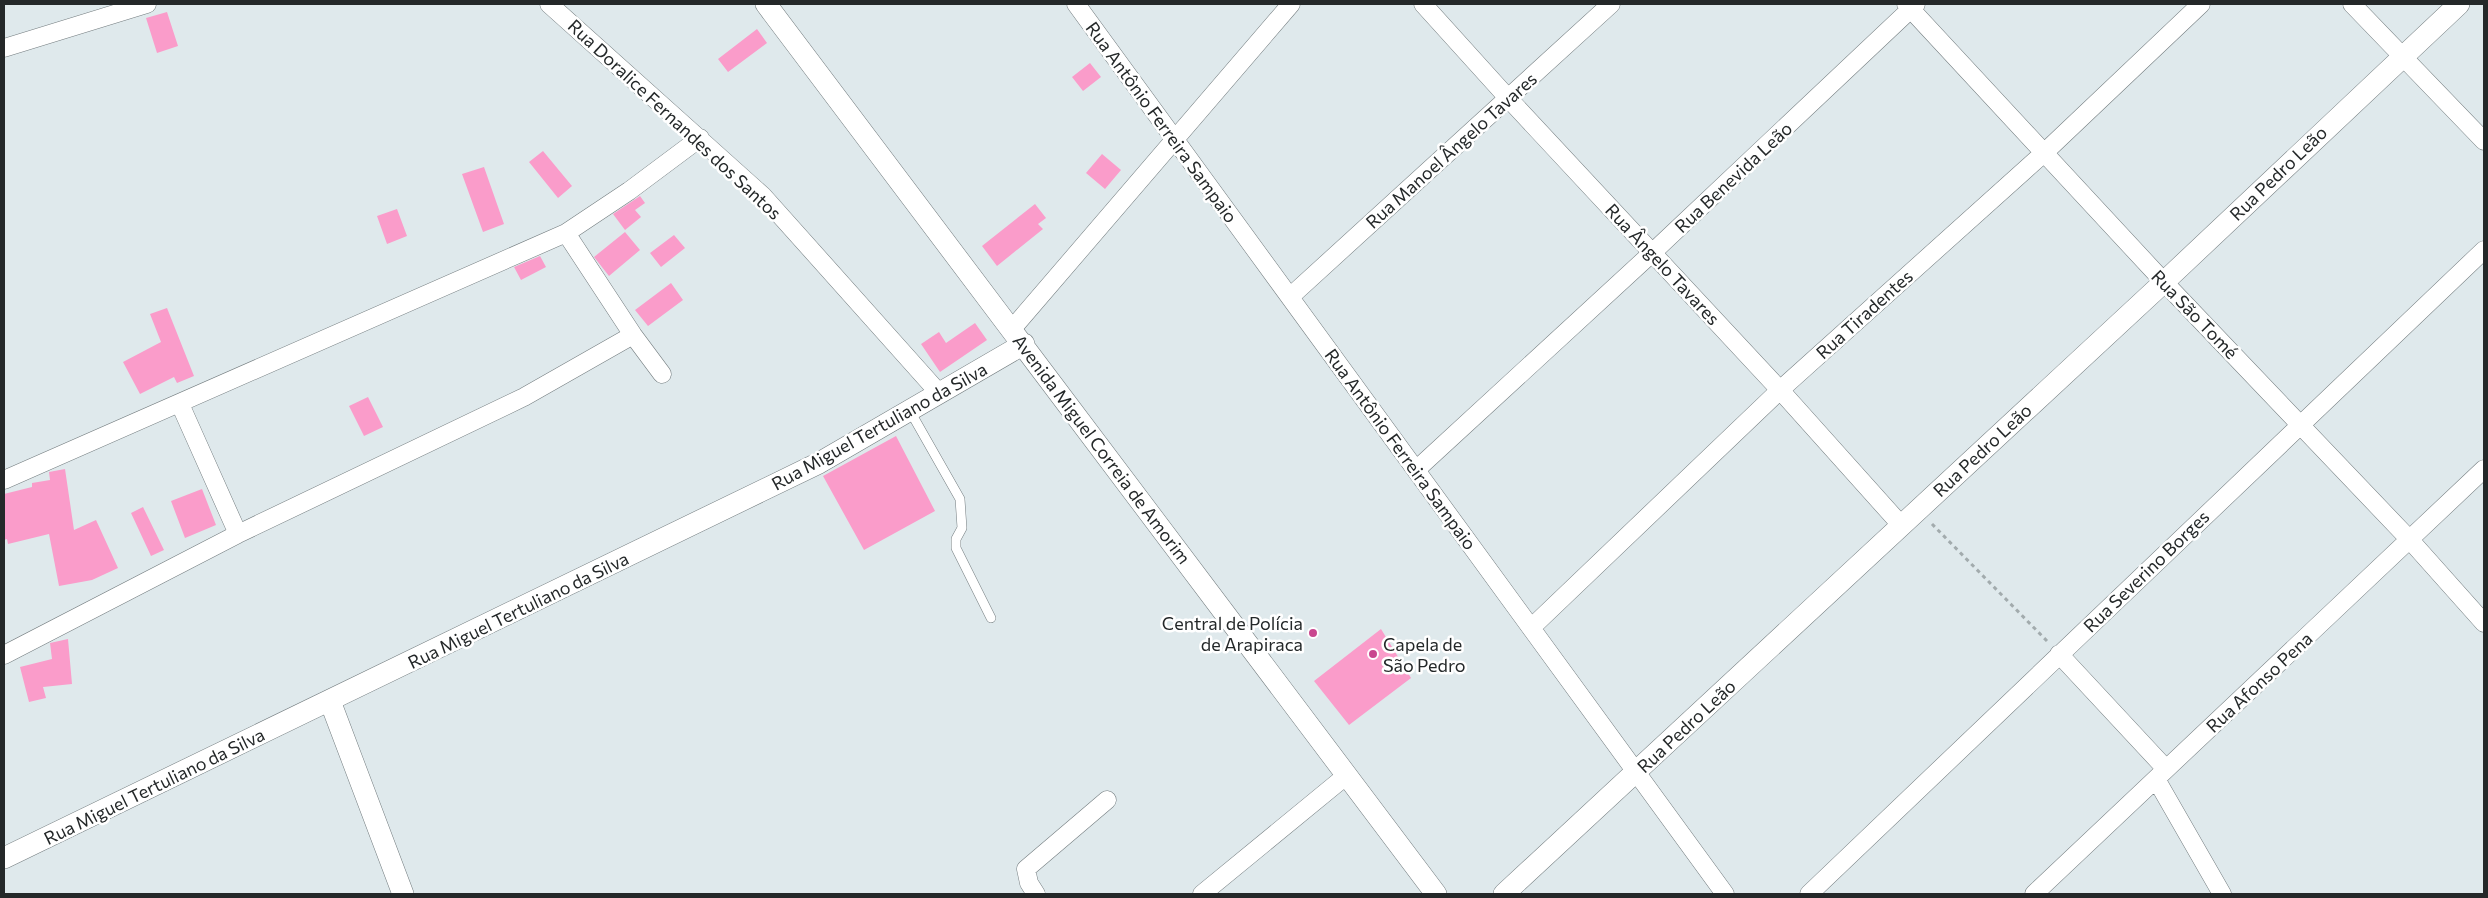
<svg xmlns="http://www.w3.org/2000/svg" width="2488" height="898" font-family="Commissioner,sans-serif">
  <rect width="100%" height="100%" fill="#dfe9ec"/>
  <path fill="#fa9cca" d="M 167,12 L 178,46 L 157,53 L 146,18 Z
    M 757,29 L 767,43 L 728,72 L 718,59 Z
    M 1090,63 L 1101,77 L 1083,91 L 1072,77 Z
    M 543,151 L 572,186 L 558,198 L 529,162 Z
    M 1102,154 L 1121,170 L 1105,189 L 1086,173 Z
    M 484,167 L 504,224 L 483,232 L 462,174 Z
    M 640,196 L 645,203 L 635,210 L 641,217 L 625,230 L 613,214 Z
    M 1035,204 L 1046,218 L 1038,224 L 1043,229 L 997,266 L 982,246 Z
    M 397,209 L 407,236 L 387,244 L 377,216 Z
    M 625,232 L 640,250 L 609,276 L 594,257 Z
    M 674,235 L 685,248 L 661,267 L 650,253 Z
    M 540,256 L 546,267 L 521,280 L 514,267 Z
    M 671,283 L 683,300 L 648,326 L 635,310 Z
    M 167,308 L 194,376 L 177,383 L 174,377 L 140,394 L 123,362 L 161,342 L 150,314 Z
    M 975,323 L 987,340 L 940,372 L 921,344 L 939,332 L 946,343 Z
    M 368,397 L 383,427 L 364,436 L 349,406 Z
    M 896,436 L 935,511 L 864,550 L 823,476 Z
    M 65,469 L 74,530 L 96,520 L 118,568 L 92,580 L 59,586 L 49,534 L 8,544 L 7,539 L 4,540 L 4,494 L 32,487 L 32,483 L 50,480 L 49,472 Z
    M 202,489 L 216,525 L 185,538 L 171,501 Z
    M 143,507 L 164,550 L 151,556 L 131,513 Z
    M 1381,629 L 1411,678 L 1349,725 L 1314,681 Z
    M 68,639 L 72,684 L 43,687 L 46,698 L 29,702 L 20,667 L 52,659 L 50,643 Z"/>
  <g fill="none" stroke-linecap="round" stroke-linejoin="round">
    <defs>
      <path id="service" d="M 910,411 L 960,499 L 962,528 L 956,539 L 956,548 L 991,618"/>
      <path id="minor" d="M 549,4 L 763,196 L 939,393
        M 1076,4 L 1725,894
        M 1423,4 L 1508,98 L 1780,390 L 1901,525
        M 1906,4 L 2164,282 L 2410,540 L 2484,623
        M 2352,4 L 2484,141
        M 4,48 L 147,4
        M 566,233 L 633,335 L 662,374
        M 1291,296 L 1611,4
        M 1012,329 L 1291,4
        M 180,404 L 238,534
        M 1416,470 L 1653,252 L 1916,4
        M 4,480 L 566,233 L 629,191 L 700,138
        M 1531,628 L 1780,390 L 2045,152 L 2201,4
        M 2059,654 L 2166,769
        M 4,655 L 238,534 L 524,397 L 633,335
        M 2156,779 L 2222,894
        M 1036,894 L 1029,883 L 1026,869 L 1107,800
        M 1202,894 L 1347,775
        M 1809,894 L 2484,250
        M 2034,894 L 2484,469"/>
      <path id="tertiary" d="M 766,4 L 1436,894
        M 330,701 L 403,894
        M 4,858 L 819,463 L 1024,344
        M 1504,894 L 2164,282 L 2459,4"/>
    </defs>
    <use href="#service" stroke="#737c7f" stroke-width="10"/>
    <use href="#minor" stroke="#737c7f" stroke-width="19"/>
    <use href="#tertiary" stroke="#737c7f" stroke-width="22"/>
    <path stroke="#a2abad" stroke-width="3" stroke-dasharray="4 4" stroke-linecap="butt" d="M 1932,524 L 2049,643"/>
    <use href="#service" stroke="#fff" stroke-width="9"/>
    <use href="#minor" stroke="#fff" stroke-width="18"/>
    <use href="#tertiary" stroke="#fff" stroke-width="21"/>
  </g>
  <g fill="#c9478f" stroke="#fff" stroke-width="2">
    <circle cx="1313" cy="633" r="5"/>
    <circle cx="1373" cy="654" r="5"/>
  </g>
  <g text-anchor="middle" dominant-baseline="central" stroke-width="5" stroke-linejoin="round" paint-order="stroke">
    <g font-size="18" fill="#242829" stroke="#fff">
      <text transform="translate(675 119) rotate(43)">Rua Doralice Fernandes dos Santos</text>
      <text transform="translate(1162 122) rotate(54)">Rua Antônio Ferreira Sampaio</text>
      <text transform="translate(1451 150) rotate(-42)">Rua Manoel Ângelo Tavares</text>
      <text transform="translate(2278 173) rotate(-44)">Rua Pedro Leão</text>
      <text transform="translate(1733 177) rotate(-43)">Rua Benevida Leão</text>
      <text transform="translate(1663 264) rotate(47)">Rua Ângelo Tavares</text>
      <text transform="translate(1864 314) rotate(-42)">Rua Tiradentes</text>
      <text transform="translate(2195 314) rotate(46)">Rua São Tomé</text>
      <text transform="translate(879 426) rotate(-29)">Rua Miguel Tertuliano da Silva</text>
      <text transform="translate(1102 449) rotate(53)">Avenida Miguel Correia de Amorim</text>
      <text transform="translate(1401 449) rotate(54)">Rua Antônio Ferreira Sampaio</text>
      <text transform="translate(1982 450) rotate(-43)">Rua Pedro Leão</text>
      <text transform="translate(2146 571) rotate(-44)">Rua Severino Borges</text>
      <text transform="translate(518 610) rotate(-26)">Rua Miguel Tertuliano da Silva</text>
      <text transform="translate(2259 682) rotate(-43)">Rua Afonso Pena</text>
      <text transform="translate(1686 726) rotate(-43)">Rua Pedro Leão</text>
      <text transform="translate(154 786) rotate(-26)">Rua Miguel Tertuliano da Silva</text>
    </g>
    <g font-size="18" fill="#242829" stroke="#fff" text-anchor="end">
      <text x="1303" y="623">Central de Polícia<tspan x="1303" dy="21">de Arapiraca</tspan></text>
      <text x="1383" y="644" text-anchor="start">Capela de<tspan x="1383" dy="21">São Pedro</tspan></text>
    </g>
  </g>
  <rect width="2488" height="898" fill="none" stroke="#242829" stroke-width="10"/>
</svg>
